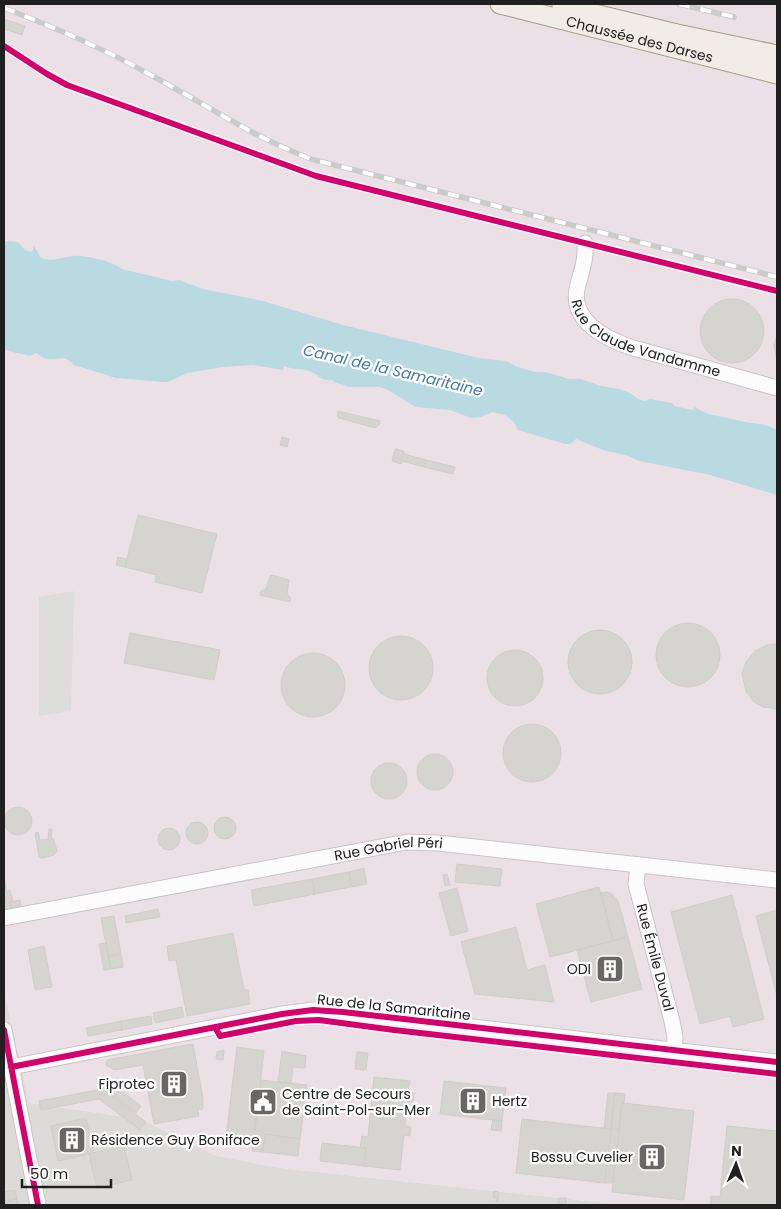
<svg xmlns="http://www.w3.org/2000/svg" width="781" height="1209" font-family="Poppins,sans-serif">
  <rect width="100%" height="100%" fill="#eeece8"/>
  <path fill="#dddbd9" d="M 4,991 L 30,1103 L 140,1119 L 214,1155 L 280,1168 L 625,1205 L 4,1205 Z"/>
  <path fill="#ece0e7" d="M 4,4 L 777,4 L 777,1205 L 625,1205 L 280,1168 L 214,1155 L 140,1119 L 29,1103 L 4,991 Z"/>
  <path fill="#dcdcda" d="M 74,591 L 71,711 L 39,716 L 39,597 Z"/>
  <path fill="#badae2" d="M 8,241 L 18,242 L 25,250 L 32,252 L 34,246 L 41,258 C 51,262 62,258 72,256 C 82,254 115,262 122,269 L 172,281 L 179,280 L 203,289 L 263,301 L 343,325 L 479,358 L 506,361 L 515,366 L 535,372 L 546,372 L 569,379 L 581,379 L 601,386 L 619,389 L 630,393 L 638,399 L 645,401 L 650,399 L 672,403 L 674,406 L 693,410 L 695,407 C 706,415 715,415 728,418 C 739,420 748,423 759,424 C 764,424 772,428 777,430 L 777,495 L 710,475 L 639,461 L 628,456 L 603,450 L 576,439 L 570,444 L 565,444 L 518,430 L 514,422 L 505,415 L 492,412 L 481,417 L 471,418 L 450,410 L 416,407 L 386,389 L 379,387 L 348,387 C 343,383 337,385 332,380 C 322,382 318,374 309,371 C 300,368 293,370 284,366 L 283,370 L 253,365 L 223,367 L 187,373 L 168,382 L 163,382 L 116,378 L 74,365 C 63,353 58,361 47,359 C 43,358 40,355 36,353 L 30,356 L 4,350 L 4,242 Z"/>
  <path fill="#d6d4d1" stroke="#d1cdc9" d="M 4,19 L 25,26 L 22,35 L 4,29 Z
    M700 331a32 32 0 1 1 64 0a32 32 0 1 1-64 0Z
    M 777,334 L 777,362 L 774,346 Z
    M 338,411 L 380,421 L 379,425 L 375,428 L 339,418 L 337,416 Z
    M 282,437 L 289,439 L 287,447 L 280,445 Z
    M 395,449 L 404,451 L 404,454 L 426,460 L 424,467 L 402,461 L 401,464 L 392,461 Z
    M 426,460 L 455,467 L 453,474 L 424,467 Z
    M 138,515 L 217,534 L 202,593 L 155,582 L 156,575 L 125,567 Z
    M 118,557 L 127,559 L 125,567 L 116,565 Z
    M 272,575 L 289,580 L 287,594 L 291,598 L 290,602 L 260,595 L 261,591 L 266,589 L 270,576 Z
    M656 655a32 32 0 1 1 64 0a32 32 0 1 1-64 0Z
    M568 662a32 32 0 1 1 64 0a32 32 0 1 1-64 0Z
    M 130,633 L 220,650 L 214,680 L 124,663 Z
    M369 668a32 32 0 1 1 64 0a32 32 0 1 1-64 0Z
    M 777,644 L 777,709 L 763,707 L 754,702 L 746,691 L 742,674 L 746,662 L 755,651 L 767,645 Z
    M487 678a28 28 0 1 1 56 0a28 28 0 1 1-56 0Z
    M281 685a32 32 0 1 1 64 0a32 32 0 1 1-64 0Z
    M503 753a29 29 0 1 1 58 0a29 29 0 1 1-58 0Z
    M417 772a18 18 0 1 1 36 0a18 18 0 1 1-36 0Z
    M371 781a18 18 0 1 1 36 0a18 18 0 1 1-36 0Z
    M4 821a14 14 0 1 1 28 0a14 14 0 1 1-28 0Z
    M214 828a11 11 0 1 1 22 0a11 11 0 1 1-22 0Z
    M186 833a11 11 0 1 1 22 0a11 11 0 1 1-22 0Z
    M158 839a11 11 0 1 1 22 0a11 11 0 1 1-22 0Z
    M 49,829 L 52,829 L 51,838 L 54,840 L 57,851 L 54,855 L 42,858 L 39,856 L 35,833 L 38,832 L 40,840 L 48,839 Z
    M 457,864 L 502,869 L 500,886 L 455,882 Z
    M 364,868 L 367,884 L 351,887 L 349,872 Z
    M 349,872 L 351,887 L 315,894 L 312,879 Z
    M 447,874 L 450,885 L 445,886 L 443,875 Z
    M 4,877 L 7,891 L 10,890 L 13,902 L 10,902 L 11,909 L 4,910 Z
    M 312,879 L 315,894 L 254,906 L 251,890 Z
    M 599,887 L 613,941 L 550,957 L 536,904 Z
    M 457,888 L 468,931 L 451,936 L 439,893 Z
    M 607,892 L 612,894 L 618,901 L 628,937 L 613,941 L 601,893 Z
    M 732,895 L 764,1019 L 733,1027 L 730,1016 L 700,1024 L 671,912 Z
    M 20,900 L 21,907 L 11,909 L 10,902 Z
    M 158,909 L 160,917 L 126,923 L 125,916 Z
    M 777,910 L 777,996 L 756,916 Z
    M 114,916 L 121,954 L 108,956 L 101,918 Z
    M 516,927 L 527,970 L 545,965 L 554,1002 L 475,994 L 461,942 Z
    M 233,933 L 244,990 L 248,990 L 250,1004 L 187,1016 L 176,960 L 169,961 L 167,946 Z
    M 628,937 L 642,989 L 591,1002 L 577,950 Z
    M 106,943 L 111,969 L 104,970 L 99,944 Z
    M 44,946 L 52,987 L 35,990 L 28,950 Z
    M 121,954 L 123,967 L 111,969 L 108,956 Z
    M 182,1007 L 184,1017 L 155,1023 L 153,1013 Z
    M 151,1016 L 152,1024 L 122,1030 L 121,1021 Z
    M 121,1021 L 122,1030 L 88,1036 L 86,1028 Z
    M 193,1044 L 203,1098 L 203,1109 L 198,1110 L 199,1116 L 154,1124 L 143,1065 L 114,1070 L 106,1065 L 107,1060 Z
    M 237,1047 L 264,1051 L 254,1140 L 226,1137 Z
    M 224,1050 L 223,1060 L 216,1059 L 217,1052 Z
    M 282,1051 L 306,1056 L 305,1068 L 293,1067 L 291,1083 L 278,1082 Z
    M 357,1052 L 368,1053 L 366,1070 L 355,1069 Z
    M 374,1077 L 410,1081 L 408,1092 L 414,1093 L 413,1102 L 408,1102 L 405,1126 L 411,1127 L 410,1136 L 404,1135 L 400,1170 L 364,1166 L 366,1148 L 360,1148 L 362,1136 L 368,1137 Z
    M 261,1080 L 307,1085 L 300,1139 L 265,1134 L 263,1152 L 252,1151 Z
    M 109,1081 L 141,1106 L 136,1113 L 102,1088 L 103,1082 Z
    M 444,1081 L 506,1088 L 502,1121 L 440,1114 Z
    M 102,1089 L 146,1122 L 140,1130 L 99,1099 L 41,1110 L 39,1101 Z
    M 608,1093 L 615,1093 L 611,1129 L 604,1128 Z
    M 615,1093 L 625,1094 L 624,1103 L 622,1103 L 619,1130 L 611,1129 Z
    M 622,1103 L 694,1111 L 684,1200 L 612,1192 Z
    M 86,1118 L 94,1153 L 58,1161 L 51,1126 Z
    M 493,1119 L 502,1121 L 501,1131 L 491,1130 Z
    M 522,1119 L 611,1129 L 605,1183 L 516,1173 Z
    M 727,1126 L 777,1131 L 777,1205 L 710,1205 L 711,1196 L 720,1197 Z
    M 611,1129 L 619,1130 L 613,1183 L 605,1183 Z
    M 265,1134 L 300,1139 L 298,1156 L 263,1152 Z
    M 322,1143 L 366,1148 L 364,1166 L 320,1161 Z
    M 124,1146 L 132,1180 L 97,1188 L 89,1154 Z
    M 15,1190 L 17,1199 L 4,1202 L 4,1192 Z
    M 494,1191 L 499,1192 L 498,1202 L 496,1201 L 497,1198 L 493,1197 Z
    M 558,1198 L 567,1198 L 566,1204 L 558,1203 Z
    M 17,1199 L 18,1205 L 4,1205 L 4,1202 Z"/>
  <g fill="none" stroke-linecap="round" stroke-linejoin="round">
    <defs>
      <g id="minor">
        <path id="s1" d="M 585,243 C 586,263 581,271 577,289 C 571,321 605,338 630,347 L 777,388"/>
        <path id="s2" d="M 638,865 L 636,884 L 672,1021 L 675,1037 L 674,1051"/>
        <path id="s3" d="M 4,918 L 407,842 L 438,843 L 777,880"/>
        <path d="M 4,1030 L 38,1205"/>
        <path d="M 11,1067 L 282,1014 L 313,1010 L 343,1012 L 777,1062"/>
      </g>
      <g id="major">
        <path id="s4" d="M 500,4 L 777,74"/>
        <path d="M 562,6 L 677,34 L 777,55"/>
      </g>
    </defs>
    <use href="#minor" stroke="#c7c6c4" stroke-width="17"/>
    <use href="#major" stroke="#a59a84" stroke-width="21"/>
    <use href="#minor" stroke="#fcfcfc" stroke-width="15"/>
    <use href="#major" stroke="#f1ece5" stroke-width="19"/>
    <defs>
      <path id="rail" d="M 679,4 L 734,17
        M 4,8 C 54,27 102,48 149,74 C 203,103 253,137 311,159 L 777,277"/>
    </defs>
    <use href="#rail" stroke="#cbcbca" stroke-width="5.5"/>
    <use href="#rail" stroke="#fff" stroke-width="4" stroke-dasharray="11" stroke-linecap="butt"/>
    <defs>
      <path id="cycleway" d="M 4,46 L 47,74 L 67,85 L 316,176 L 777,291
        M 215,1027 L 220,1036 L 296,1021 L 319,1020 L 394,1030 L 777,1074
        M 4,1030 L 38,1205
        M 11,1067 L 282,1014 L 313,1010 L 343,1012 L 777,1062"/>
    </defs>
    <use href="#cycleway" stroke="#fff" stroke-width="9"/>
    <use href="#cycleway" stroke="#d6006c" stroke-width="6"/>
  </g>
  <defs>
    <symbol id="building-square" viewBox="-11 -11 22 22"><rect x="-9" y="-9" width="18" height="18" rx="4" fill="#686766" stroke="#fff"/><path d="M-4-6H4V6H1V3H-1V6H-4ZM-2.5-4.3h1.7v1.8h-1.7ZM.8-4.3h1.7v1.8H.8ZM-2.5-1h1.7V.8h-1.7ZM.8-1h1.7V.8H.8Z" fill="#fff"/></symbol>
    <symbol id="civic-square" viewBox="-11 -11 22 22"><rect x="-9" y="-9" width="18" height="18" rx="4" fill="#686766" stroke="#fff"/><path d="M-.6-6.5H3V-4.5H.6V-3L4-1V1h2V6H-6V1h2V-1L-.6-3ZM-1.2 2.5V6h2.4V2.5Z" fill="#fff"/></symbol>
  </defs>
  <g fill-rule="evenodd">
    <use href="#building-square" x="594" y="953" width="32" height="32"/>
    <use href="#building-square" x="158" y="1068" width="32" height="32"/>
    <use href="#building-square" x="457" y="1085" width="32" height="32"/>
    <use href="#civic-square" x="247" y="1086" width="32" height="32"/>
    <use href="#building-square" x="56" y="1124" width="32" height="32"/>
    <use href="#building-square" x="636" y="1141" width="32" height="32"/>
  </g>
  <g text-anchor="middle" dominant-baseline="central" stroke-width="4.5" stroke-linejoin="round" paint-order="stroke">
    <g font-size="14" fill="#202020" stroke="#fff">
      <text stroke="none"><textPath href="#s4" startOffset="144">Chaussée des Darses</textPath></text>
      <text stroke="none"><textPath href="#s1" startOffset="142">Rue Claude Vandamme</textPath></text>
      <text stroke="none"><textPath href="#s3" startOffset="391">Rue Gabriel Péri</textPath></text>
      <text stroke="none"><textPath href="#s2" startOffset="95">Rue Émile Duval</textPath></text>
      <text transform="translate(394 1007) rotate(6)">Rue de la Samaritaine</text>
    </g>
    <g font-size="14" fill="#202020" stroke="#fff" text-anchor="end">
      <text x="591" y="969">ODI</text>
      <text x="155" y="1084">Fiprotec</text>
      <text x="282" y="1094" text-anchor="start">Centre de Secours<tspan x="282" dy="16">de Saint-Pol-sur-Mer</tspan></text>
      <text x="492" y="1101" text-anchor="start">Hertz</text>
      <text x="91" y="1140" text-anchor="start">Résidence Guy Boniface</text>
      <text x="633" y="1157">Bossu Cuvelier</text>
    </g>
    <g font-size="15" font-style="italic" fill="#437aad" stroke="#fff">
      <text transform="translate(393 370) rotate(13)">Canal de la Samaritaine</text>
    </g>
  </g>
  <rect width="781" height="1209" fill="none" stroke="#202020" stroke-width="10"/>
  <g transform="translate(736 1164) rotate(2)" stroke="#ffffff" stroke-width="4" paint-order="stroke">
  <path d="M0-4L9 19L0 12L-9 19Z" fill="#202020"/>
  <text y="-8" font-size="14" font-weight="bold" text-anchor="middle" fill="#202020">N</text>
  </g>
  <path d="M22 1179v8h89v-8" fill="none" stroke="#202020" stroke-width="2.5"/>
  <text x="30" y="1179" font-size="15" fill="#202020" stroke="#ffffff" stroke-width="4" paint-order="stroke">50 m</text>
</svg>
